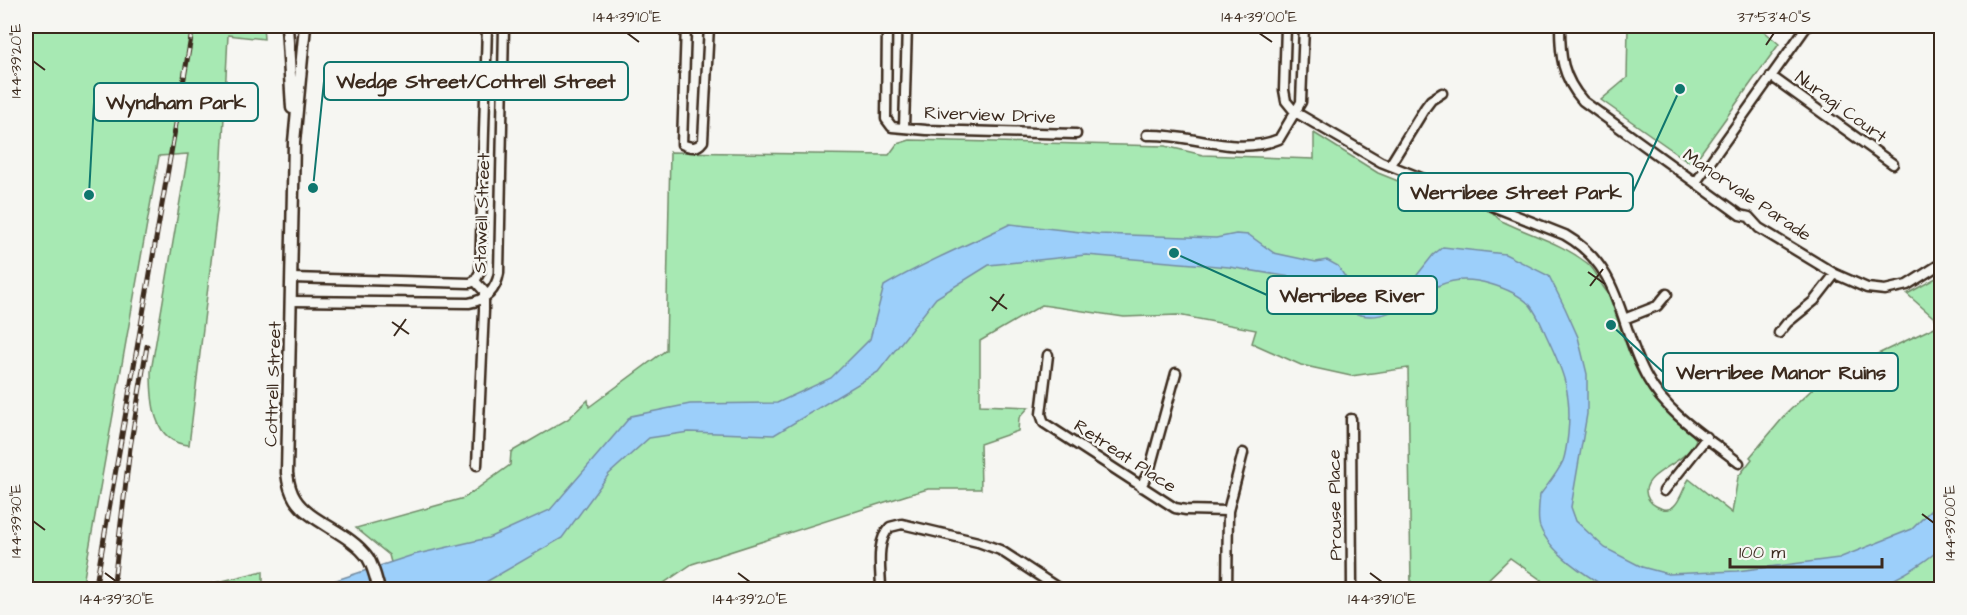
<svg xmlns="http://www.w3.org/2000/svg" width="1967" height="615" font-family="'Architects Daughter',sans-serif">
  <rect width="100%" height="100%" fill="#f6f6f2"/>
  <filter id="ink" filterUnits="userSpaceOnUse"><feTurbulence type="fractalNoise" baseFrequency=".0167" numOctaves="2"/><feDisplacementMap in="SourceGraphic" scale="12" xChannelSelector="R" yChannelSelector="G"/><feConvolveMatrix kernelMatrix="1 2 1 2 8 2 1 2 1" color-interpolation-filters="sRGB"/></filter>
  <g filter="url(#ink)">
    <path fill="#a7e9b3" stroke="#718a68" stroke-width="1.5" d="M 26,26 L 263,26 L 264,39 L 228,35 L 221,178 L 189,445 C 152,443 151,399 151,371 L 188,154 L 159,156 L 82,589 L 26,589 Z
      M 1628,26 L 1758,26 L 1779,44 L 1695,161 L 1689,162 L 1601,100 L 1627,78 Z
      M 1314,133 L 1378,173 L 1463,207 C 1470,204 1483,206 1490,210 C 1495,214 1498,220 1504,222 C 1533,236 1561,243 1587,263 C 1599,273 1599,284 1608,293 C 1620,324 1630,366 1650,392 C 1664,411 1683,422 1696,439 C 1690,462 1646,471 1646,491 C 1646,497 1650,503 1656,506 C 1678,519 1681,490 1689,479 L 1732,513 L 1738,477 L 1752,459 L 1750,457 L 1787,413 L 1821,381 L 1941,324 L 1907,294 L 1936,278 L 1941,283 L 1941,589 L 1554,589 L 1510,558 L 1478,589 L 1411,589 L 1408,368 L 1351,376 L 1301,365 L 1252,343 L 1256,330 L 1178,315 L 1124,317 L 1042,305 L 980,341 L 980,405 L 1029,407 L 1019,418 L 1018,431 L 980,444 L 981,489 L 928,489 L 907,495 L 692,564 L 655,589 L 398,589 L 389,555 L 356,528 L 464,498 L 510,465 L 511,452 L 568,419 L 588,400 L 589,407 L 666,350 L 670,152 L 889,155 L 897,144 L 910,140 L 1165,146 L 1203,155 L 1314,159 Z
      M 263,571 L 263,589 L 190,589 Z"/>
    <path fill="#9ccffa" stroke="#758da2" stroke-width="1.5" d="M 1010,224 L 1098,234 L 1216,238 L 1236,234 L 1249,235 L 1274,253 L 1316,262 L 1327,260 L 1338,266 L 1351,286 L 1366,294 L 1396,292 L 1410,284 L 1433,255 L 1443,247 L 1505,254 L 1549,276 L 1565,308 L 1578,337 L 1587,374 L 1587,414 L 1571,507 L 1576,521 L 1605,548 L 1642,567 L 1668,574 L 1737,571 L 1839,558 L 1912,529 L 1941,500 L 1941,548 C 1923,564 1890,585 1865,590 L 1609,589 C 1587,576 1550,553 1540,527 C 1537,519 1539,504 1540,495 C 1548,484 1557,474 1563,461 C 1566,453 1567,442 1568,434 C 1572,393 1564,373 1547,337 C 1542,326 1538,315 1530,305 C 1520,295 1504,288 1490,284 C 1474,279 1456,278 1440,285 C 1416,295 1390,322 1361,315 C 1338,310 1328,290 1309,280 L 1229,267 L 1086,255 L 989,265 L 936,298 L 878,372 L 774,435 L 689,432 L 649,438 L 609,474 L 562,538 L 479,586 L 405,590 L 306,590 L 413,555 L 488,538 L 550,510 L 631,416 L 690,404 L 777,403 L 831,378 L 870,339 L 884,286 C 924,262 968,245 1010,224 Z"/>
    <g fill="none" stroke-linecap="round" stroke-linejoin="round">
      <defs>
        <path id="minor" d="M 686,26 L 682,144 C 691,148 697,149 703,141 L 709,26
          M 887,26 L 886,119 L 892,127 L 926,130 L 1076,134
          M 1286,26 L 1284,90 L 1286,101 L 1295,112 L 1381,162 L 1565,235 C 1624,269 1618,327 1648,379 C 1668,415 1708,438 1739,463
          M 1560,26 C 1560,56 1562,77 1583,101 L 1740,215 L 1749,217 L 1759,228 L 1835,274 L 1867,288 L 1885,290 L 1907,285 L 1942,263
          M 1933,26 L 1942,35
          M 1771,76 L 1893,164
          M 904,128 L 907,26
          M 1147,135 C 1191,133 1236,157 1279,139 L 1301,102 L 1304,26
          M 1390,165 L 1425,108 L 1431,100 L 1442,93
          M 1696,182 L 1807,26
          M 292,278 L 470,283 L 475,281
          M 475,281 L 480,272 L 487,26
          M 475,281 L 484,291 L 484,310 L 477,465
          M 292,301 L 469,303 C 486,300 496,290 499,273 L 504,26
          M 1624,319 L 1657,306 L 1667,294
          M 1779,333 L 1787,323 L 1814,301 L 1835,274
          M 1048,355 L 1041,414 L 1044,423 L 1175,508 L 1186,510 L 1228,511
          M 1351,419 L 1352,590
          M 1141,487 L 1150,468 L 1176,373
          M 1664,491 L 1707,437
          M 881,590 C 881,570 875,542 890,527 L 902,524 L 978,542 L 1000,550 L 1061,590
          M 1227,590 L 1228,511 L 1243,453"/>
        <path id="tertiary" d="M 287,26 L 292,108
          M 305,26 L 294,142 L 287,473 C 288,482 290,491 295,499 C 309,522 350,532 368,558 C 374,568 376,579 379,590"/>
      </defs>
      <use href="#minor" stroke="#3b2a1e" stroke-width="13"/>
      <use href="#tertiary" stroke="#3b2a1e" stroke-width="15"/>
      <use href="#minor" stroke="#f6f6f2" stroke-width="8"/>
      <use href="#tertiary" stroke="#f6f6f2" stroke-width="10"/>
      <defs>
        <path id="rail" d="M 95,590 L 193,26
          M 113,590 L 130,448 L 147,346"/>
      </defs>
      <use href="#rail" stroke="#3b2a1e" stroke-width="5"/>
      <use href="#rail" stroke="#f6f6f2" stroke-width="3" stroke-dasharray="9" stroke-linecap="butt"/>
    </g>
  </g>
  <path fill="none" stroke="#3b2a1e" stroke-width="2" d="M 627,33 L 639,42M 1259,33 L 1272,42M 1766,45 L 1774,33M 33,61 L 45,70M 1588,272 L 1605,284M 1590,286 L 1603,269M 990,297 L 1007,309M 992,311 L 1004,294M 392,322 L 409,334M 394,336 L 406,319M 1922,514 L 1934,523M 33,521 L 45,530M 105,573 L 117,582M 738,573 L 750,582M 1370,573 L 1382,582"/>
  <g text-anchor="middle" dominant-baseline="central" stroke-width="5" stroke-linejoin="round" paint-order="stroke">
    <g font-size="18" fill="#3b2a1e" stroke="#f6f6f2">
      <text transform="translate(1841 107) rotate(36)">Nuragi Court</text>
      <text transform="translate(990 115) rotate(2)">Riverview Drive</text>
      <text transform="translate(1747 195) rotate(34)">Manorvale Parade</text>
      <text transform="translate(482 213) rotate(-88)">Stawell Street</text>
      <text transform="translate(273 384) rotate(-88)">Cottrell Street</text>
      <text transform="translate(1125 456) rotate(33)">Retreat Place</text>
      <text transform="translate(1335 505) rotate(-91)">Prouse Place</text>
    </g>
  </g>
  <path fill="none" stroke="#0f766e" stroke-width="2" d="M313 188L324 81M89 195L94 102M1680 89L1633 192M1174 253L1267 295M1611 325L1663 372"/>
  <g fill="#0f766e" stroke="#f6f6f2" stroke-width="2">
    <circle cx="313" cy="188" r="6"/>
    <circle cx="89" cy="195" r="6"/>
    <circle cx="1680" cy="89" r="6"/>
    <circle cx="1174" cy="253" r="6"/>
    <circle cx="1611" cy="325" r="6"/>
  </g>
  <g fill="#f6f6f2" stroke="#0f766e" stroke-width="2">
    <rect x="324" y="62" width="304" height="38" rx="6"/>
    <rect x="94" y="83" width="164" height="38" rx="6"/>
    <rect x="1398" y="173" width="235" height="38" rx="6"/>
    <rect x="1267" y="276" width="170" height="38" rx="6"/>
    <rect x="1663" y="353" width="235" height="38" rx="6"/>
  </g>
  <g font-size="20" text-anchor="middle" font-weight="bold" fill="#3b2a1e">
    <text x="476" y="88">Wedge Street/Cottrell Street</text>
    <text x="176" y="109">Wyndham Park</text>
    <text x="1516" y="199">Werribee Street Park</text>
    <text x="1352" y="302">Werribee River</text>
    <text x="1781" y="379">Werribee Manor Ruins</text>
  </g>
  <rect width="1967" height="615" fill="none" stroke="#f6f6f2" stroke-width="66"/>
  <path d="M1730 558v9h152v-9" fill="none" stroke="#3b2a1e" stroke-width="3"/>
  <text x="1739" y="558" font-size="18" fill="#3b2a1e" stroke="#f6f6f2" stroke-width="4.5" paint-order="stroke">100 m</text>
  <rect x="33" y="33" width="1901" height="549" fill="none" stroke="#3b2a1e" stroke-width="2"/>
  <g font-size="15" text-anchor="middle" fill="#3b2a1e">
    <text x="627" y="22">144°39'10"E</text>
    <text x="1259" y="22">144°39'00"E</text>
    <text x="1774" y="22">37°53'40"S</text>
    <text transform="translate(16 61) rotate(-90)" y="5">144°39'20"E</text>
    <text transform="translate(16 521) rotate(-90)" y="5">144°39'30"E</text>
    <text transform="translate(1950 523) rotate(-90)" y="5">144°39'00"E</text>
    <text x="117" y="604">144°39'30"E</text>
    <text x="750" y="604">144°39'20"E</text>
    <text x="1382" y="604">144°39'10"E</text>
  </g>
</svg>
